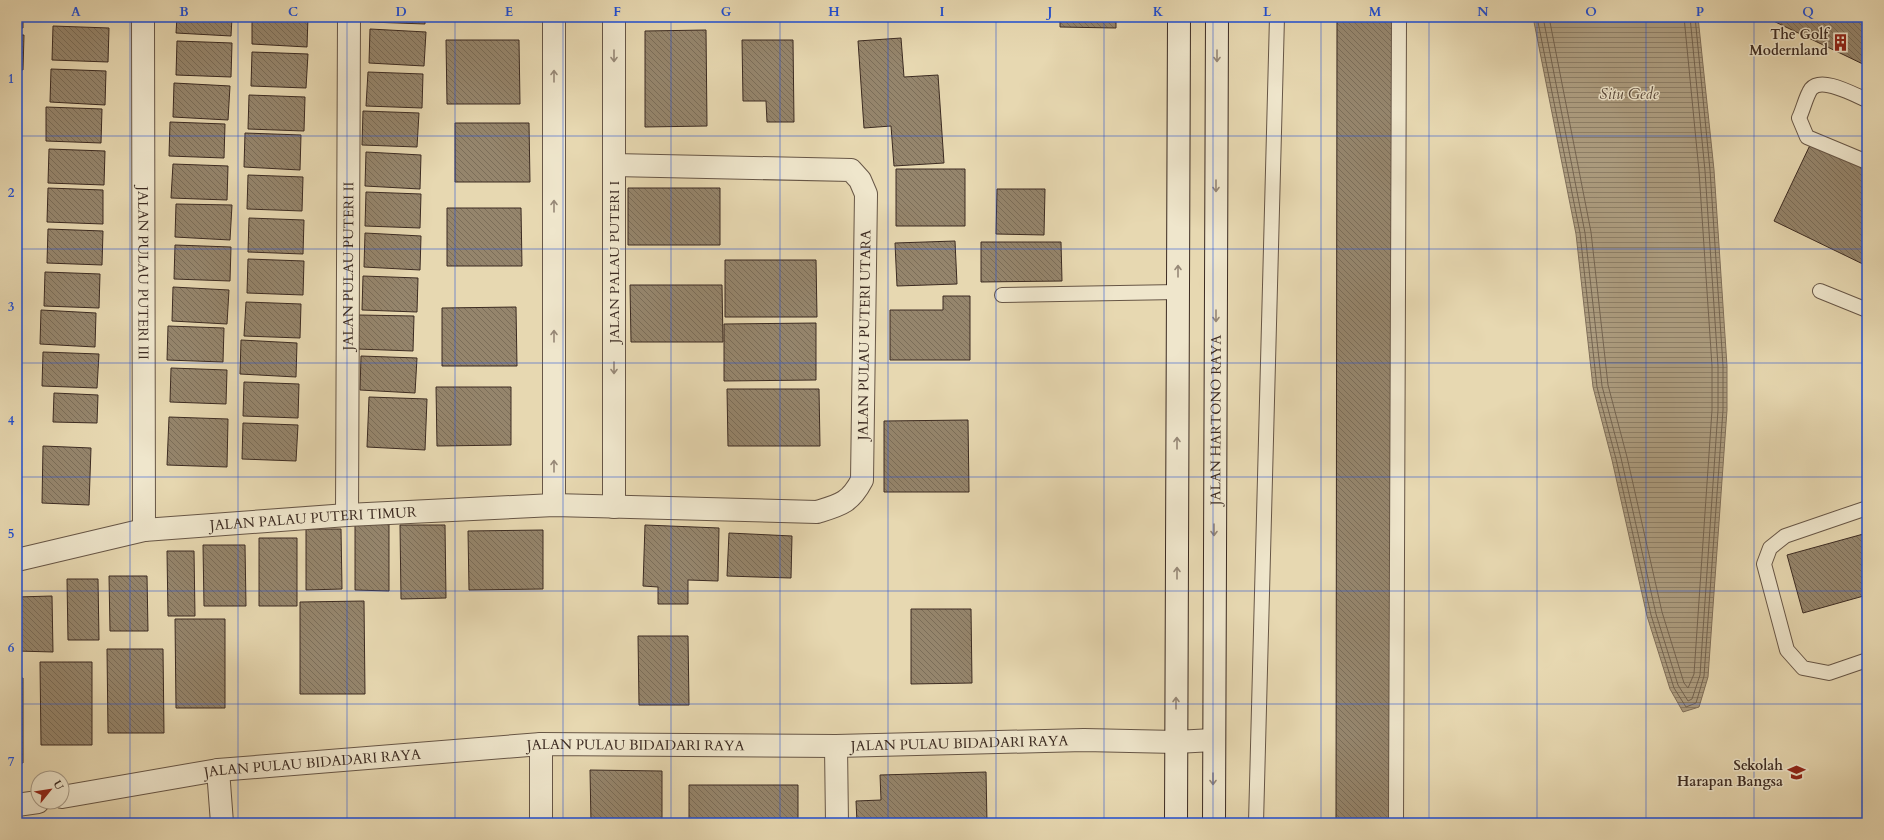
<svg xmlns="http://www.w3.org/2000/svg" width="1884" height="840" font-family="Cardo,serif">
  <defs>
    <pattern id="water-rules" width="6" height="5" patternUnits="userSpaceOnUse"><rect width="6" height="5" fill="#ad9d80"/><path d="M0 2.5h6" fill="none" stroke="#8e8068"/></pattern>
    <pattern id="building-back-hatch" width="6" height="6" patternUnits="userSpaceOnUse"><rect width="6" height="6" fill="#95856c"/><path d="M-1 5l2 2M0 0l6 6M5-1l2 2" fill="none" stroke="#7b6d58"/></pattern>
  </defs>
  <rect width="100%" height="100%" fill="#e7d8b1"/>
  <filter id="stains"><feTurbulence type="fractalNoise" baseFrequency=".005" numOctaves="4"/><feColorMatrix values="0 0 0 0 .2 0 0 0 0 .09 0 0 0 0 .02 0 0 0 .5 -.17"/></filter>
  <radialGradient id="worn" r=".72"><stop offset=".6" stop-color="#630" stop-opacity="0"/><stop offset="1" stop-color="#630" stop-opacity=".3"/></radialGradient>
  <path fill="url(#water-rules)" stroke="#806f5a" d="M 1533,17 L 1698,17 L 1714,170 L 1727,366 L 1727,410 L 1708,677 L 1699,707 L 1683,712 L 1670,689 L 1647,616 L 1612,460 L 1593,387 L 1576,234 Z"/>
  <g fill="none" stroke-linecap="round" stroke-linejoin="round">
    <path stroke="#746451" stroke-width="1" d="M 1537,17 L 1580,233 L 1597,387 L 1616,459 L 1651,615 L 1674,688 L 1686,707 L 1696,703 L 1704,676 L 1723,410 L 1723,366 L 1710,170 L 1695,17
      M 1543,17 L 1585,233 L 1602,386 L 1621,458 L 1656,614 L 1678,685 L 1688,701 L 1692,699 L 1700,675 L 1718,410 L 1718,366 L 1705,171 L 1690,17
      M 1549,17 L 1591,232 L 1608,385 L 1627,457 L 1662,612 L 1684,683 L 1688,688 L 1694,674 L 1712,410 L 1712,366 L 1699,171 L 1684,17"/>
  </g>
  <path fill="url(#building-back-hatch)" stroke="#3c2b22" d="M 17,17 L 23,17 L 23,28 L 17,28 Z
    M 53,17 L 108,17 L 108,21 L 53,19 Z
    M 177,17 L 232,17 L 231,36 L 176,33 Z
    M 252,17 L 308,17 L 307,47 L 252,44 Z
    M 370,17 L 425,17 L 425,24 L 370,22 Z
    M 451,17 L 528,17 L 528,21 L 451,21 Z
    M 1060,17 L 1116,17 L 1116,28 L 1060,27 Z
    M 1337,17 L 1394,17 L 1393,823 L 1336,823 Z
    M 1765,17 L 1867,17 L 1867,66 Z
    M 53,26 L 109,28 L 108,62 L 52,60 Z
    M 370,29 L 426,32 L 424,66 L 369,63 Z
    M 706,30 L 707,126 L 645,127 L 645,31 Z
    M 17,35 L 24,35 L 23,70 L 17,69 Z
    M 901,38 L 904,77 L 938,75 L 944,163 L 894,166 L 891,126 L 864,128 L 858,41 Z
    M 446,40 L 519,40 L 520,104 L 447,104 Z
    M 742,40 L 793,40 L 794,122 L 767,122 L 766,101 L 743,101 Z
    M 177,41 L 232,43 L 231,77 L 176,75 Z
    M 252,52 L 308,54 L 306,88 L 251,86 Z
    M 51,69 L 106,71 L 105,105 L 50,102 Z
    M 368,72 L 423,74 L 422,108 L 366,106 Z
    M 17,78 L 21,78 L 20,112 L 17,112 Z
    M 174,83 L 230,86 L 228,120 L 173,117 Z
    M 249,95 L 305,97 L 304,131 L 248,129 Z
    M 46,107 L 102,109 L 101,143 L 46,141 Z
    M 363,111 L 419,113 L 417,147 L 362,145 Z
    M 170,122 L 225,124 L 224,158 L 169,156 Z
    M 455,123 L 529,123 L 530,182 L 455,182 Z
    M 245,133 L 301,135 L 300,170 L 244,167 Z
    M 1811,143 L 1867,170 L 1867,266 L 1774,221 Z
    M 49,149 L 105,151 L 104,185 L 48,183 Z
    M 366,152 L 421,155 L 420,189 L 365,186 Z
    M 17,158 L 20,158 L 18,193 L 17,193 Z
    M 173,164 L 228,166 L 227,200 L 171,198 Z
    M 896,169 L 965,169 L 965,226 L 896,226 Z
    M 248,175 L 303,177 L 302,211 L 247,209 Z
    M 48,188 L 103,190 L 103,224 L 47,222 Z
    M 628,188 L 720,188 L 720,245 L 628,245 Z
    M 997,189 L 1045,189 L 1044,235 L 996,234 Z
    M 366,192 L 421,194 L 420,228 L 365,226 Z
    M 17,198 L 21,198 L 20,233 L 17,232 Z
    M 176,204 L 232,205 L 230,240 L 175,237 Z
    M 447,208 L 521,208 L 522,266 L 447,266 Z
    M 249,218 L 304,220 L 303,254 L 248,252 Z
    M 48,229 L 103,231 L 102,265 L 47,263 Z
    M 365,233 L 421,236 L 420,270 L 364,267 Z
    M 17,240 L 21,240 L 20,274 L 17,274 Z
    M 955,241 L 957,284 L 897,286 L 895,243 Z
    M 981,242 L 1061,242 L 1062,281 L 981,282 Z
    M 175,245 L 231,247 L 230,281 L 174,279 Z
    M 248,259 L 304,261 L 303,295 L 247,293 Z
    M 725,260 L 816,260 L 817,317 L 725,317 Z
    M 45,272 L 100,274 L 99,308 L 44,306 Z
    M 363,276 L 418,278 L 417,312 L 362,310 Z
    M 630,285 L 722,285 L 723,342 L 631,342 Z
    M 173,287 L 229,290 L 227,324 L 172,321 Z
    M 943,296 L 970,296 L 970,360 L 890,360 L 890,310 L 943,310 Z
    M 246,302 L 301,304 L 300,338 L 244,336 Z
    M 516,307 L 517,366 L 442,366 L 442,308 Z
    M 41,310 L 96,313 L 95,347 L 40,344 Z
    M 359,315 L 414,316 L 413,351 L 357,349 Z
    M 816,323 L 816,380 L 724,381 L 724,324 Z
    M 168,326 L 224,328 L 223,362 L 167,360 Z
    M 241,340 L 297,343 L 296,377 L 240,374 Z
    M 43,352 L 99,354 L 97,388 L 42,386 Z
    M 361,356 L 417,358 L 415,393 L 360,390 Z
    M 171,368 L 227,370 L 226,404 L 170,402 Z
    M 244,382 L 299,384 L 298,418 L 243,416 Z
    M 436,387 L 511,387 L 511,445 L 437,446 Z
    M 727,389 L 819,389 L 820,446 L 728,446 Z
    M 54,393 L 98,395 L 97,423 L 53,422 Z
    M 369,397 L 427,399 L 425,450 L 367,447 Z
    M 17,410 L 19,410 L 18,436 L 17,436 Z
    M 169,417 L 228,419 L 227,467 L 167,465 Z
    M 968,420 L 969,492 L 884,492 L 884,421 Z
    M 243,423 L 298,425 L 296,461 L 242,459 Z
    M 43,446 L 91,448 L 89,505 L 42,503 Z
    M 389,524 L 389,591 L 355,590 L 355,525 Z
    M 400,525 L 445,525 L 446,598 L 401,599 Z
    M 645,525 L 719,528 L 718,581 L 688,580 L 688,604 L 658,604 L 658,587 L 643,586 Z
    M 306,529 L 341,529 L 342,589 L 306,590 Z
    M 543,530 L 543,589 L 469,590 L 468,531 Z
    M 729,533 L 792,536 L 791,578 L 727,576 Z
    M 1867,533 L 1867,595 L 1803,613 L 1787,555 Z
    M 259,538 L 297,538 L 297,606 L 259,606 Z
    M 203,545 L 245,545 L 246,606 L 204,606 Z
    M 167,551 L 194,551 L 195,616 L 168,616 Z
    M 109,576 L 147,576 L 148,631 L 110,631 Z
    M 67,579 L 98,579 L 99,640 L 68,640 Z
    M 52,596 L 53,652 L 17,651 L 17,597 Z
    M 364,601 L 365,694 L 300,694 L 300,602 Z
    M 911,609 L 971,609 L 972,683 L 911,684 Z
    M 175,619 L 225,619 L 225,708 L 176,708 Z
    M 638,636 L 688,636 L 689,705 L 639,705 Z
    M 107,649 L 163,649 L 164,733 L 108,733 Z
    M 40,662 L 92,662 L 92,745 L 41,745 Z
    M 17,678 L 23,678 L 23,763 L 17,763 Z
    M 590,770 L 662,771 L 662,823 L 591,823 Z
    M 986,772 L 987,823 L 857,823 L 856,801 L 881,800 L 880,775 Z
    M 689,785 L 798,785 L 798,823 L 689,823 Z"/>
  <g fill="none" stroke-linecap="round" stroke-linejoin="round">
    <defs>
      <path id="lane" d="M 1867,100 C 1854,95 1822,76 1811,89 C 1806,96 1803,110 1799,118 L 1807,137 L 1867,162
        M 1820,291 L 1867,310
        M 1002,295 L 1178,292
        M 1867,508 L 1785,536 L 1770,548 L 1764,564 L 1787,650 L 1803,668 L 1829,673 L 1867,660
        M 1256,823 L 1277,17
        M 1396,823 L 1399,17"/>
      <g id="street">
        <path id="s1" d="M 143,17 L 144,530"/>
        <path d="M 554,17 L 554,505"/>
        <path d="M 614,507 L 614,17"/>
        <path id="s2" d="M 347,515 L 349,17"/>
        <path id="s3" d="M 17,560 L 144,530 L 347,515 L 554,505 L 817,512 C 840,505 850,503 862,480 L 866,194 L 860,180 L 851,170 L 614,165"/>
        <path d="M 836,746 L 837,823"/>
        <path d="M 218,770 L 222,823"/>
        <path id="s4" d="M 62,797 L 218,770 L 541,744 L 836,746 L 1084,740 L 1176,742 L 1213,740"/>
        <path d="M 17,805 L 38,802"/>
        <path d="M 541,823 L 541,744"/>
      </g>
      <g id="secondary">
        <path d="M 1176,823 L 1179,17"/>
        <path id="s5" d="M 1214,823 L 1217,17"/>
      </g>
    </defs>
    <use href="#lane" stroke="#675646" stroke-width="16"/>
    <use href="#street" stroke="#675646" stroke-width="24"/>
    <use href="#secondary" stroke="#3c2b22" stroke-width="24"/>
    <use href="#lane" stroke="#efe6cc" stroke-width="14"/>
    <use href="#street" stroke="#efe6cc" stroke-width="22"/>
    <use href="#secondary" stroke="#efe6cc" stroke-width="22"/>
  </g>
  <defs><path id="oneway-shaft" d="M-6 0H5M1.5-3L5.5 0L1.5 3" fill="none" stroke-width="1.6" stroke-linecap="round" stroke-linejoin="round"/></defs>
  <g stroke="#968877">
    <use href="#oneway-shaft" transform="translate(614 56) rotate(90)"/>
    <use href="#oneway-shaft" transform="translate(1217 56) rotate(90)"/>
    <use href="#oneway-shaft" transform="translate(554 76) rotate(-90)"/>
    <use href="#oneway-shaft" transform="translate(1216 186) rotate(90)"/>
    <use href="#oneway-shaft" transform="translate(554 206) rotate(-90)"/>
    <use href="#oneway-shaft" transform="translate(1178 271) rotate(-90)"/>
    <use href="#oneway-shaft" transform="translate(1216 316) rotate(90)"/>
    <use href="#oneway-shaft" transform="translate(554 336) rotate(-90)"/>
    <use href="#oneway-shaft" transform="translate(614 368) rotate(90)"/>
    <use href="#oneway-shaft" transform="translate(1177 443) rotate(-90)"/>
    <use href="#oneway-shaft" transform="translate(554 466) rotate(-90)"/>
    <use href="#oneway-shaft" transform="translate(1214 530) rotate(90)"/>
    <use href="#oneway-shaft" transform="translate(1177 573) rotate(-90)"/>
    <use href="#oneway-shaft" transform="translate(1176 703) rotate(-90)"/>
    <use href="#oneway-shaft" transform="translate(1213 779) rotate(90)"/>
  </g>
  <path fill="none" stroke="#1d4ed8" stroke-width="1" stroke-opacity="0.55" d="M 130,17 L 130,823M 238,17 L 238,823M 347,17 L 347,823M 455,17 L 455,823M 563,17 L 563,823M 671,17 L 671,823M 780,17 L 780,823M 888,17 L 888,823M 996,17 L 996,823M 1104,17 L 1104,823M 1213,17 L 1213,823M 1321,17 L 1321,823M 1429,17 L 1429,823M 1537,17 L 1537,823M 1646,17 L 1646,823M 1754,17 L 1754,823M 17,136 L 1867,136M 17,249 L 1867,249M 17,363 L 1867,363M 17,477 L 1867,477M 17,591 L 1867,591M 17,704 L 1867,704"/>
  <defs>
    <symbol id="building-bare" viewBox="-9 -9 18 18"><path d="M-4-6H4V6H1V3H-1V6H-4ZM-2.5-4.3h1.7v1.8h-1.7ZM.8-4.3h1.7v1.8H.8ZM-2.5-1h1.7V.8h-1.7ZM.8-1h1.7V.8H.8Z" fill="#8f2418" stroke="#efe6cc" stroke-width="2.5" paint-order="stroke"/></symbol>
    <symbol id="school-bare" viewBox="-9 -9 18 18"><path d="M0-5L7-2L0 1L-7-2ZM-4 1L0 2.5L4 1V4Q0 6-4 4Z" fill="#8f2418" stroke="#efe6cc" stroke-width="2.5" paint-order="stroke"/></symbol>
  </defs>
  <g fill-rule="evenodd">
    <use href="#building-bare" x="1828" y="30" width="25" height="25"/>
    <use href="#school-bare" x="1784" y="760" width="25" height="25"/>
  </g>
  <g text-anchor="middle" dominant-baseline="central" stroke-width="3" stroke-linejoin="round" paint-order="stroke">
    <g font-size="14" font-weight="bold" fill="#3c2b22" stroke="#efe6cc" text-anchor="end">
      <text x="1828" y="34">The Golf<tspan x="1828" dy="16">Modernland</tspan></text>
      <text x="1783" y="765">Sekolah<tspan x="1783" dy="16">Harapan Bangsa</tspan></text>
    </g>
    <g font-size="14" fill="#3c2b22" stroke="#efe6cc">
      <text transform="translate(614 262) rotate(-90)">JALAN PALAU PUTERI I</text>
      <text stroke="none"><textPath href="#s2" startOffset="249">JALAN PULAU PUTERI II</textPath></text>
      <text stroke="none"><textPath href="#s1" startOffset="256">JALAN PULAU PUTERI III</textPath></text>
      <text stroke="none"><textPath href="#s3" startOffset="1007">JALAN PULAU PUTERI UTARA</textPath></text>
      <text stroke="none"><textPath href="#s5" startOffset="403">JALAN HARTONO RAYA</textPath></text>
      <text stroke="none"><textPath href="#s3" startOffset="300">JALAN PALAU PUTERI TIMUR</textPath></text>
      <text stroke="none"><textPath href="#s4" startOffset="901">JALAN PULAU BIDADARI RAYA</textPath></text>
      <text stroke="none"><textPath href="#s4" startOffset="577">JALAN PULAU BIDADARI RAYA</textPath></text>
      <text stroke="none"><textPath href="#s4" startOffset="253">JALAN PULAU BIDADARI RAYA</textPath></text>
    </g>
    <g font-size="15" font-style="italic" fill="#58483a" stroke="#efe6cc">
      <text x="1629" y="94">Situ Gede</text>
    </g>
  </g>
  <rect width="1884" height="840" fill="none" stroke="#e7d8b1" stroke-width="44"/>
  <g transform="translate(50 790) rotate(60)"><circle r="19" fill="#efe6cc" stroke="#a79b88"/>
  <path d="M0-3L7 15L0 10L-7 15Z" fill="#8f2418"/>
  <text y="-6" font-size="11" font-weight="bold" text-anchor="middle" fill="#3c2b22">U</text>
  </g>
  <rect x="22" y="22" width="1840" height="796" fill="none" stroke="#1d4ed8" stroke-width="1.5"/>
  <g font-size="13" text-anchor="middle" font-weight="bold" fill="#1d4ed8">
    <text x="76" y="16">A</text>
    <text x="184" y="16">B</text>
    <text x="293" y="16">C</text>
    <text x="401" y="16">D</text>
    <text x="509" y="16">E</text>
    <text x="617" y="16">F</text>
    <text x="726" y="16">G</text>
    <text x="834" y="16">H</text>
    <text x="942" y="16">I</text>
    <text x="1050" y="16">J</text>
    <text x="1158" y="16">K</text>
    <text x="1267" y="16">L</text>
    <text x="1375" y="16">M</text>
    <text x="1483" y="16">N</text>
    <text x="1591" y="16">O</text>
    <text x="1700" y="16">P</text>
    <text x="1808" y="16">Q</text>
    <text x="11" y="83">1</text>
    <text x="11" y="197">2</text>
    <text x="11" y="311">3</text>
    <text x="11" y="425">4</text>
    <text x="11" y="538">5</text>
    <text x="11" y="652">6</text>
    <text x="11" y="766">7</text>
  </g>
  <rect width="100%" height="100%" filter="url(#stains)"/>
  <rect width="100%" height="100%" fill="url(#worn)"/>
</svg>
